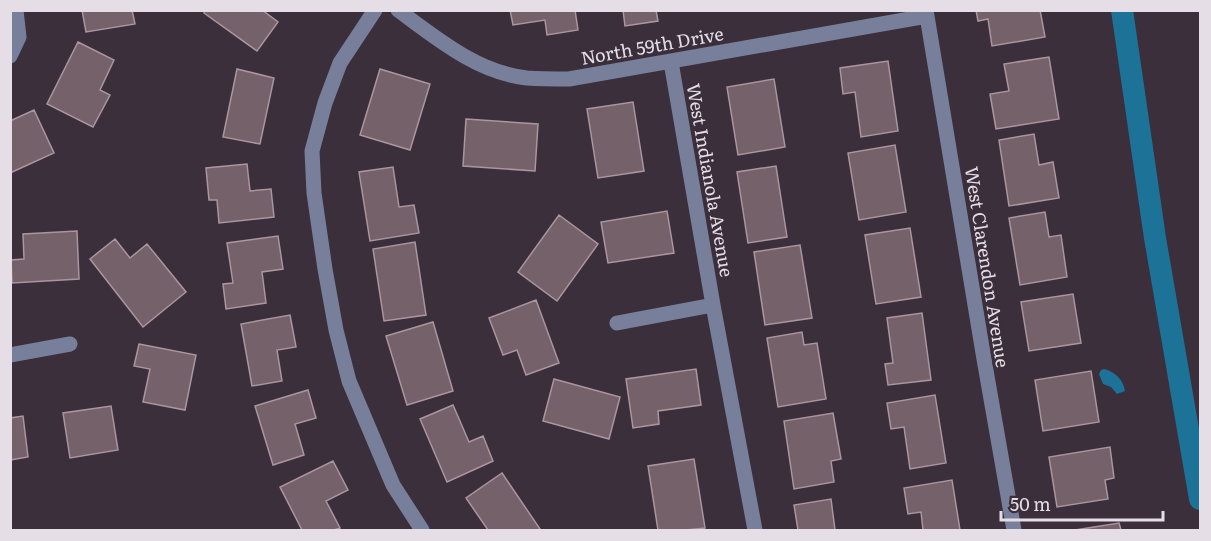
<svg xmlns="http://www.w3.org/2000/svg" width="1211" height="541" font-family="Literata,serif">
  <rect width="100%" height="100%" fill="#3c2f3c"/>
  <path fill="#1c7297" d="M 1104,369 C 1116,372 1123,380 1125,391 L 1117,394 L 1111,387 L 1103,384 L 1099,374 L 1101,370 Z"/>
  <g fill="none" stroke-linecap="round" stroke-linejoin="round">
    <path stroke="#1c7297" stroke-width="22" d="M 1122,10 L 1155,238 L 1200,499"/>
  </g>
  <path fill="#75616a" stroke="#ab959f" stroke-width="1.5" d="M 82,10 L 132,10 L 135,24 L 86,32 Z
    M 205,10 L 262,10 L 278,22 L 257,51 L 204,13 Z
    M 510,10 L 575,10 L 578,30 L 547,35 L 545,20 L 513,25 Z
    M 623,10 L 656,10 L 658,21 L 625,26 Z
    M 976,10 L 1040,10 L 1045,37 L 992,46 L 988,19 L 978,21 Z
    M 78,42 L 114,60 L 100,90 L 110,95 L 93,127 L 47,104 Z
    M 1049,57 L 1059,119 L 996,129 L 990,94 L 1009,91 L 1004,64 Z
    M 888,61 L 898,131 L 861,137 L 855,92 L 843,94 L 840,68 Z
    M 237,69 L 274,78 L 260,144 L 223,137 Z
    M 380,69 L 430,84 L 410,150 L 360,135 Z
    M 774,79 L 785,147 L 738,155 L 727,87 Z
    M 633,102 L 644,171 L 598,178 L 587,109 Z
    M 34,110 L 54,153 L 10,173 L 10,121 Z
    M 466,119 L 538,124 L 535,171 L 463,166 Z
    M 1034,134 L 1039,165 L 1053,162 L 1059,198 L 1009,206 L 999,140 Z
    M 895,145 L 906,212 L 859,220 L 848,153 Z
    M 247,164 L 250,191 L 271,189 L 274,217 L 219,223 L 217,200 L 209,200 L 206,168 Z
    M 776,166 L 787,237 L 748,243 L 737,172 Z
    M 393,167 L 399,207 L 414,205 L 419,233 L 370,241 L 359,172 Z
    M 667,211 L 674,253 L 608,263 L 601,222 Z
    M 1045,212 L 1049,237 L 1061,235 L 1067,277 L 1020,285 L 1009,218 Z
    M 559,215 L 598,244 L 557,301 L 518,272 Z
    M 910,228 L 921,297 L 876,304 L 865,235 Z
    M 77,231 L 79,279 L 12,283 L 11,260 L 24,259 L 23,234 Z
    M 278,236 L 283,269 L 262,272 L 266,303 L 226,309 L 223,284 L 233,283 L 227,243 Z
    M 115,239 L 130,258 L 147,244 L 186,292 L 143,327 L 90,259 Z
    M 415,242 L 426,315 L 384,321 L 373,249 Z
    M 800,245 L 812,318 L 765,325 L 754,252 Z
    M 1073,294 L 1081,343 L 1029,351 L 1021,302 Z
    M 536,300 L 559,363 L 526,375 L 517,350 L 503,355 L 489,318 Z
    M 922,313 L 931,380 L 888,385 L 885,364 L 893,363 L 887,318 Z
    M 290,315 L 296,347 L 277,350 L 282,381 L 252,386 L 241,324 Z
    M 433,322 L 453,391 L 407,405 L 386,336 Z
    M 802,332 L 804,345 L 817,343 L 826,399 L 778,407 L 767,338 Z
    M 139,344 L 196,355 L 185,410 L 143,402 L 150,369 L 134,366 Z
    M 696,369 L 701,405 L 658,411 L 659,424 L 633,428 L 626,379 Z
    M 1091,371 L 1099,422 L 1043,431 L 1035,380 Z
    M 554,379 L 620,397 L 609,439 L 543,421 Z
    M 308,390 L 316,418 L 295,424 L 304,455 L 273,465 L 255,406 Z
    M 935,395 L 946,463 L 910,469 L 904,427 L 891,429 L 887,403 Z
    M 453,405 L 469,442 L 483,436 L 493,461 L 447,482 L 420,419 Z
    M 111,406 L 118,450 L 70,458 L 63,413 Z
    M 833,413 L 841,459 L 831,461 L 834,482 L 794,489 L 784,421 Z
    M 23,416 L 28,457 L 10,460 L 10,418 Z
    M 1110,447 L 1114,478 L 1105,480 L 1108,499 L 1057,507 L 1049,457 Z
    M 694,459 L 705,528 L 686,530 L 658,530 L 648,466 Z
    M 333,461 L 348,490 L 326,501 L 340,528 L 334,530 L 302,530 L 280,487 Z
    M 502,473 L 540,529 L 538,530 L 488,530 L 466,498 Z
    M 952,480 L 960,530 L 923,530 L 921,512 L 908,514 L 904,488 Z
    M 831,499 L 835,530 L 798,530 L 794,505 Z
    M 1119,523 L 1121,530 L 1075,530 Z"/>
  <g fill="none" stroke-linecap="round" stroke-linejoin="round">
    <path stroke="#787f9b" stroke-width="15" d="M 375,10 L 340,63 L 325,103 L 312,151 L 314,193 L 325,269 L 336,330 L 349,381 L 393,485 L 422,530
      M 398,10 C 436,38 478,73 527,78 C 541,79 555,79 569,79 L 927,16
      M 926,10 L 984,359 L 1014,530
      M 10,56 L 19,37 L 16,10
      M 671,62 L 713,305 L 755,530
      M 617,323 L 713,305
      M 10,355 L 70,344"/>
  </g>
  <g text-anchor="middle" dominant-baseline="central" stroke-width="6" stroke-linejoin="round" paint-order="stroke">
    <g font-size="18" fill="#e6dee6" stroke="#3c2f3c">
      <text transform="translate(652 45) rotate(-10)">North 59th Drive</text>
      <text transform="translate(711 180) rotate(80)">West Indianola Avenue</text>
      <text transform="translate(988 267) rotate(81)">West Clarendon Avenue</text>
    </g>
  </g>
  <rect width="1211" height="541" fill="none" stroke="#e6dee6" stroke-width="24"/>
  <path d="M1001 511v9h162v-9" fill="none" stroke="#e6dee6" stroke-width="3"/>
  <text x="1010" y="511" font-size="18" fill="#e6dee6" stroke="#3c2f3c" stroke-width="4.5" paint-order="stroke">50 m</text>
</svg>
